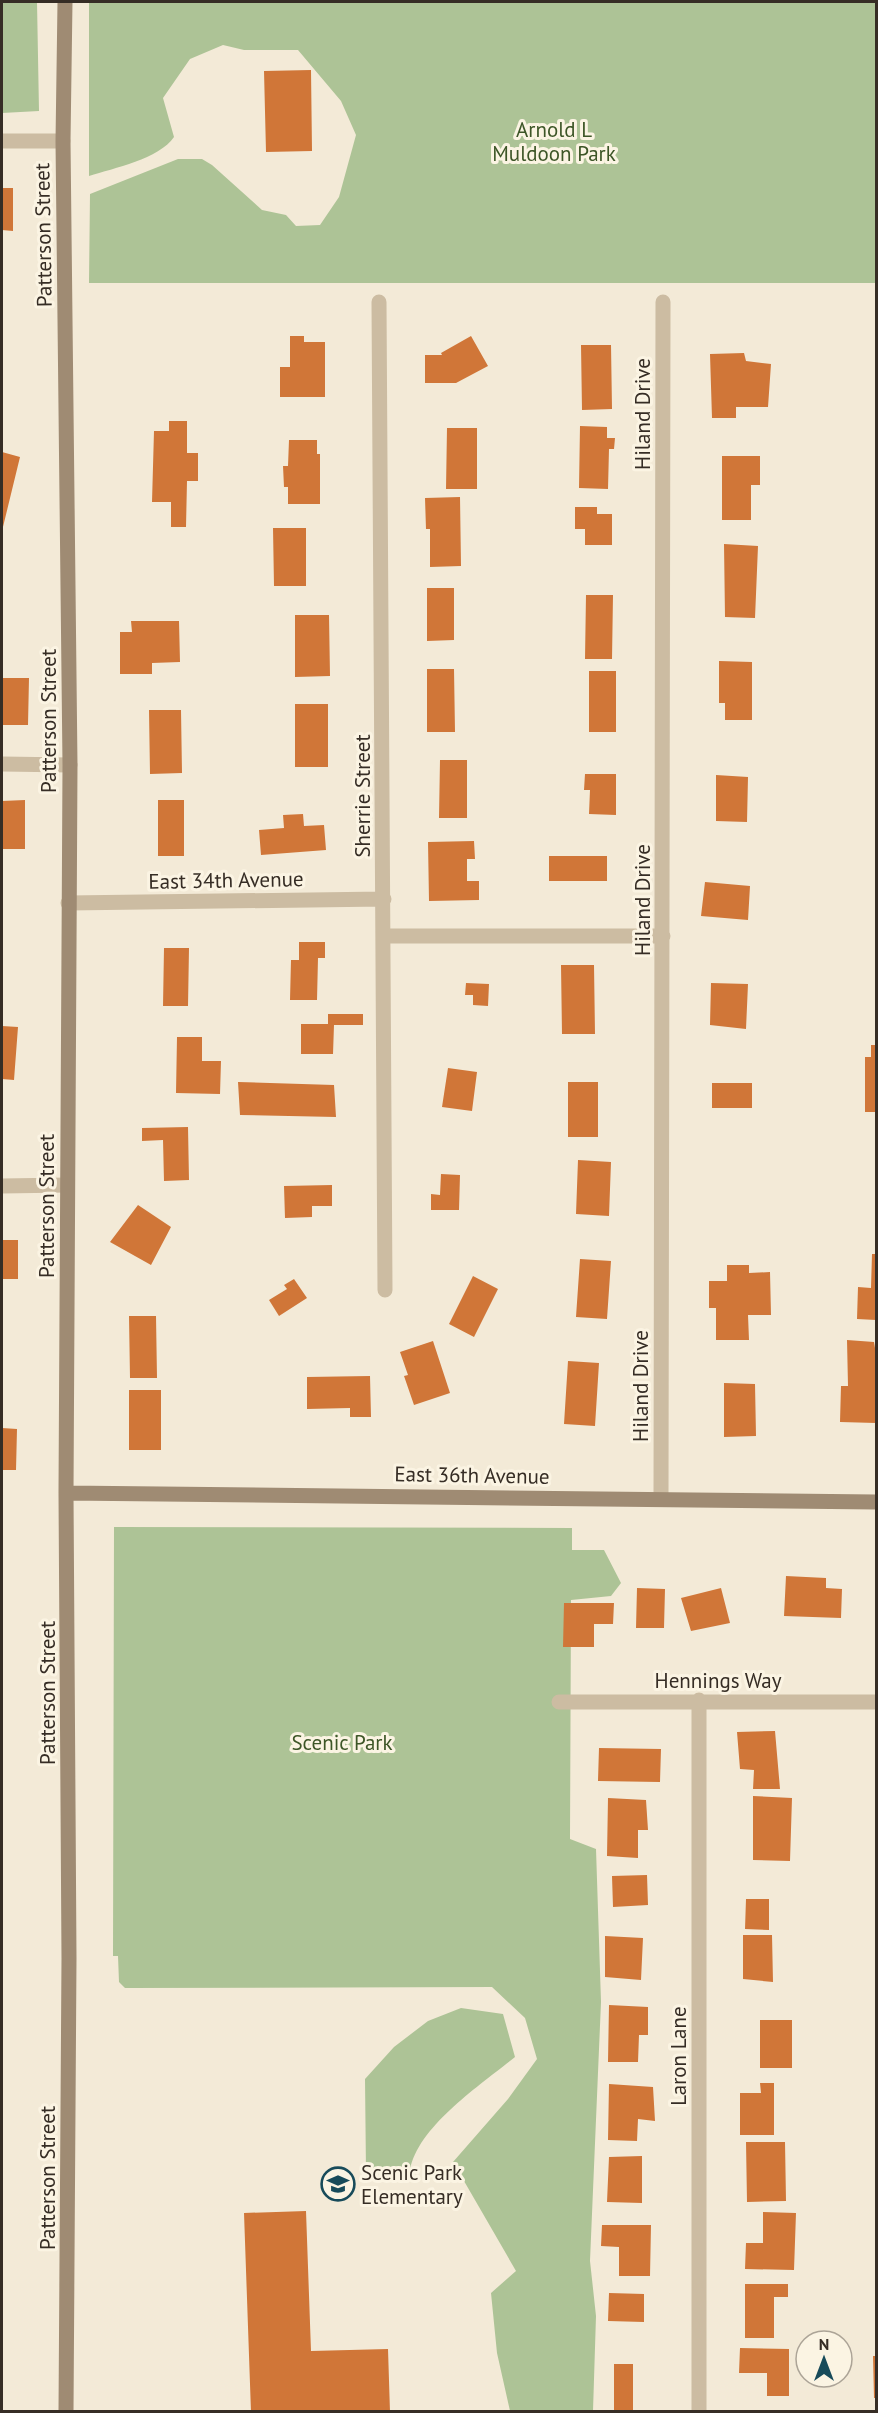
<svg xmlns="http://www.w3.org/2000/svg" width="878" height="2413" font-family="'PT Sans',sans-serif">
  <rect width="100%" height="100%" fill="#f3ead7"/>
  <path fill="#adc396" d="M 2,2 L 37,2 L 39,111 L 2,113 Z
    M 89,2 L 876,2 L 876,283 L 89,283 L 90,194 L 178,159 L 202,159 L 212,165 L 262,210 L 286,215 L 296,226 L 320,225 L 339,197 L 356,135 L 341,101 L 298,50 L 244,50 L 223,45 L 190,59 L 163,98 L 174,137 C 159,159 114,168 89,176 Z
    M 114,1527 L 572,1528 L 572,1550 L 604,1550 L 621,1583 L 611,1596 L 571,1600 L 570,1839 L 596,1849 L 601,2002 L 590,2261 L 596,2316 L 593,2411 L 510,2411 L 497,2353 L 491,2293 L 516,2271 L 453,2162 L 508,2099 L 537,2059 L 525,2018 L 492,1987 L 125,1988 L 119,1982 L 118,1956 L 113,1956 Z
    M 461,2008 L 503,2014 L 515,2057 C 482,2084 418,2126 410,2170 L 366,2172 L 365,2079 L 394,2047 L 428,2021 Z"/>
  <path fill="#d07638" d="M 311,70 L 312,151 L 266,152 L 264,71 Z
    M 2,188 L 13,188 L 13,231 L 2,230 Z
    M 290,336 L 304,336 L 304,342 L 325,342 L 325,397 L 280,397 L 280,367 L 290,367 Z
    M 471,336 L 488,366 L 456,383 L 425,383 L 425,355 L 442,355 L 441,353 Z
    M 581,345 L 611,345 L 612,409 L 582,410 Z
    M 744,353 L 746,361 L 771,364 L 768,407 L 736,407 L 736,418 L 712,418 L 710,354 Z
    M 169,421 L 187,421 L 187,453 L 198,453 L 198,481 L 187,481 L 186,527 L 171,527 L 171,502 L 152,502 L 154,431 L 169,431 Z
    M 580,426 L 607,427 L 607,438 L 615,438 L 614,449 L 609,449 L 608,489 L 579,488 Z
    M 447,428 L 477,428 L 477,489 L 446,489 Z
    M 289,440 L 317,440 L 317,454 L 320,454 L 320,504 L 288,504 L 288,487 L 284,487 L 283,466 L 288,466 Z
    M 2,452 L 20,457 L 2,531 Z
    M 722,456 L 760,456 L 760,485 L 751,485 L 751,520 L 722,520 Z
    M 460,497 L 461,566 L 430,567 L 430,529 L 426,529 L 425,498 Z
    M 575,507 L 597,507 L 597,514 L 612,514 L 612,545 L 585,545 L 585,529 L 575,529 Z
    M 273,528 L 306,528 L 306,586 L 274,586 Z
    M 724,544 L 758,546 L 755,618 L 725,617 Z
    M 427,588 L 454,588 L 454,640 L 427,641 Z
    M 586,595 L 613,595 L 612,659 L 585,659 Z
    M 295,615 L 329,615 L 330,676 L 295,677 Z
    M 131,621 L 179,621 L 180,662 L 152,663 L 152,674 L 120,674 L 120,632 L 132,632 Z
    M 719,661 L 752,662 L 752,720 L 725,720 L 725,703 L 719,703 Z
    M 427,669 L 454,669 L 455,732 L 427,732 Z
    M 589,671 L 616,671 L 616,732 L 589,732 Z
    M 3,678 L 29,678 L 28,725 L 2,725 Z
    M 295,704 L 328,704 L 328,767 L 295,767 Z
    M 149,710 L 181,710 L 182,773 L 150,774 Z
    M 440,760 L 467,760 L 467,818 L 439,818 Z
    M 585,774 L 616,774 L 616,815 L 589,814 L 590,790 L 584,790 Z
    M 716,775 L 748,777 L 747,822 L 716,821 Z
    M 25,800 L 25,849 L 2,849 L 2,801 Z
    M 158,800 L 184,800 L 184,856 L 158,856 Z
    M 303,814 L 304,826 L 324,825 L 326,850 L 261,855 L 259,830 L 284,828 L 283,815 Z
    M 474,841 L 475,859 L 467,859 L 467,881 L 479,881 L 479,900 L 429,901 L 428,842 Z
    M 549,856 L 607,856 L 607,881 L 549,881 Z
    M 705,882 L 750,886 L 748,920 L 701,916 Z
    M 299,942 L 325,942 L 325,958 L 318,958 L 317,1000 L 290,1000 L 291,960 L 299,960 Z
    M 164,948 L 189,948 L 188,1006 L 163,1006 Z
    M 561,965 L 594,965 L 595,1034 L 562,1034 Z
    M 466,983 L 489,984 L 488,1006 L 473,1005 L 473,995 L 465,995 Z
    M 711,983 L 748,984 L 746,1029 L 710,1025 Z
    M 328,1014 L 363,1014 L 363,1025 L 334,1025 L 333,1054 L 301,1054 L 301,1024 L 328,1024 Z
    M 2,1026 L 18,1027 L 14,1080 L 2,1079 Z
    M 177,1037 L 202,1037 L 202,1061 L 221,1061 L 220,1094 L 176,1093 Z
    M 871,1045 L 876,1045 L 876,1112 L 865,1112 L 865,1057 L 871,1057 Z
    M 448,1068 L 477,1072 L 472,1111 L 442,1107 Z
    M 238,1082 L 334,1085 L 336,1117 L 240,1115 Z
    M 568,1082 L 598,1082 L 598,1137 L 568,1137 Z
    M 712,1083 L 752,1083 L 752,1108 L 712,1108 Z
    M 188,1127 L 189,1180 L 164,1181 L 163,1140 L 142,1141 L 142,1128 Z
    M 578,1160 L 611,1162 L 609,1216 L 576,1214 Z
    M 441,1174 L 460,1175 L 459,1210 L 431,1210 L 431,1194 L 440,1195 Z
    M 332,1185 L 332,1206 L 312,1206 L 312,1217 L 285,1218 L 284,1186 Z
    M 138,1205 L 171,1227 L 151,1265 L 110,1242 Z
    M 2,1240 L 18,1240 L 18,1279 L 2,1279 Z
    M 872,1254 L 876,1254 L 876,1320 L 857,1319 L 858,1287 L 871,1288 Z
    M 580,1259 L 611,1261 L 607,1319 L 576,1317 Z
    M 727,1265 L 749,1265 L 749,1273 L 770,1272 L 771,1315 L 748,1315 L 749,1340 L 716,1340 L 716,1308 L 709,1308 L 709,1281 L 727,1281 Z
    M 473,1276 L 498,1289 L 474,1337 L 449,1324 Z
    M 294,1279 L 307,1298 L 279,1316 L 269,1300 L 287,1289 L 284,1285 Z
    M 129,1316 L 156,1316 L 157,1378 L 130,1378 Z
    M 847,1340 L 874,1342 L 876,1354 L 876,1423 L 840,1422 L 841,1386 L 848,1386 Z
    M 433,1341 L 450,1393 L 414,1405 L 404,1376 L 408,1375 L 400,1352 Z
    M 568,1361 L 599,1363 L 595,1426 L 564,1424 Z
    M 370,1376 L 371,1417 L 350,1417 L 350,1408 L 307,1409 L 307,1377 Z
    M 724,1383 L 755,1384 L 756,1436 L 724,1437 Z
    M 129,1390 L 161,1390 L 161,1450 L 129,1450 Z
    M 2,1428 L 17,1429 L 16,1470 L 2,1470 Z
    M 786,1576 L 826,1578 L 826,1588 L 842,1589 L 841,1618 L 784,1616 Z
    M 637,1588 L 665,1589 L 664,1628 L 636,1628 Z
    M 721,1588 L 730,1623 L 691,1631 L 681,1598 Z
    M 564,1603 L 614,1603 L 613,1624 L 594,1624 L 594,1647 L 563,1647 Z
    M 775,1731 L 780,1789 L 753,1789 L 754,1770 L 740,1769 L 737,1732 Z
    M 599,1748 L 661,1749 L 660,1782 L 598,1781 Z
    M 753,1796 L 792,1798 L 790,1861 L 753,1860 Z
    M 608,1798 L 646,1800 L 648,1830 L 638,1830 L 638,1858 L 607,1856 Z
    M 647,1875 L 648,1905 L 613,1907 L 612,1876 Z
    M 746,1899 L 769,1899 L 769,1930 L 745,1929 Z
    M 743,1935 L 772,1935 L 773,1982 L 743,1979 Z
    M 605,1936 L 643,1938 L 641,1980 L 605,1977 Z
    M 609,2005 L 648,2007 L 648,2035 L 639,2035 L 638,2062 L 608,2062 Z
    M 760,2020 L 792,2020 L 792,2068 L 760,2068 Z
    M 760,2083 L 774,2083 L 774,2135 L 740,2135 L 740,2093 L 761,2093 Z
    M 609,2084 L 653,2087 L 655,2121 L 638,2119 L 637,2141 L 608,2140 Z
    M 746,2142 L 785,2142 L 786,2201 L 747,2202 Z
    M 642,2156 L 642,2203 L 607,2202 L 609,2157 Z
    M 306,2211 L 311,2351 L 388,2349 L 390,2412 L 251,2412 L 244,2213 Z
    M 763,2212 L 796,2213 L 794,2270 L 745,2269 L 746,2243 L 763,2243 Z
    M 602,2225 L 651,2225 L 650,2276 L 619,2276 L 619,2247 L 601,2246 Z
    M 745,2284 L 788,2284 L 788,2297 L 774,2297 L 774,2338 L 745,2338 Z
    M 609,2293 L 644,2294 L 644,2322 L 608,2321 Z
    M 740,2348 L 789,2349 L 789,2396 L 767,2396 L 767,2373 L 739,2373 Z
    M 873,2356 L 876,2356 L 876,2398 L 874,2398 Z
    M 614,2364 L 633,2364 L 633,2412 L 614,2412 Z"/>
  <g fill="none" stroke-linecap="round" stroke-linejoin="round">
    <path stroke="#ccbca2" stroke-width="15" d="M 2,141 L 63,141
      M 379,302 L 385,1290
      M 2,764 L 70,765
      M 68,903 L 384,899
      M 383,936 L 663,936
      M 2,1186 L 67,1185
      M 661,1499 L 663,302
      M 699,1700 L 699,2412
      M 559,1702 L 876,1702"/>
    <path stroke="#9f8b73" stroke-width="15" d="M 65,2 L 63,141 L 70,765 L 66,1493 L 69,1958 L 66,2412
      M 66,1493 L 876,1502"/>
  </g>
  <defs>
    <symbol id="school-ring" viewBox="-11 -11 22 22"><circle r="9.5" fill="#fbf4e3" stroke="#184b5a" stroke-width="1.5"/><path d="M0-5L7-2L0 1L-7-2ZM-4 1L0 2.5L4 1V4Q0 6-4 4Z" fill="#184b5a"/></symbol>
  </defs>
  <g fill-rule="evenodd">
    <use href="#school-ring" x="319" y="2165" width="38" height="38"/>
  </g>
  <g text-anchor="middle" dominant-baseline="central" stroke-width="6" stroke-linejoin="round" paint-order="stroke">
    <g font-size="21" fill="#3d5627" stroke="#fbf4e3">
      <text x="554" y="129">Arnold L<tspan x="554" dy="24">Muldoon Park</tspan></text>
      <text x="342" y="1742">Scenic Park</text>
    </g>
    <g font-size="21" fill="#362d25" stroke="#fbf4e3">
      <text transform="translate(43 235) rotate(-91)">Patterson Street</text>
      <text transform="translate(642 414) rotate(-90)">Hiland Drive</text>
      <text transform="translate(48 721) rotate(-90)">Patterson Street</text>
      <text transform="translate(362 796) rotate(-90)">Sherrie Street</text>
      <text transform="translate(226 880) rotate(-1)">East 34th Avenue</text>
      <text transform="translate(642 900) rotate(-90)">Hiland Drive</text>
      <text transform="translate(46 1206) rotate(-90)">Patterson Street</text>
      <text transform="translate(640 1386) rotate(-90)">Hiland Drive</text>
      <text transform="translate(472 1475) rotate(1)">East 36th Avenue</text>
      <text x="718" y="1680">Hennings Way</text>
      <text transform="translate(47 1693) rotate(-90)">Patterson Street</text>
      <text transform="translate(678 2056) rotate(-90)">Laron Lane</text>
      <text transform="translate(47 2178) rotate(-90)">Patterson Street</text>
    </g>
    <g font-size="21" fill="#362d25" stroke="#fbf4e3" text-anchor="start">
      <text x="361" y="2172">Scenic Park<tspan x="361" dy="24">Elementary</tspan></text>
    </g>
  </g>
  <rect width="878" height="2413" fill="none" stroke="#362d25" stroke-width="6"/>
  <g transform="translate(824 2359)"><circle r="28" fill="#fbf4e3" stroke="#aca497" stroke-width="1.5"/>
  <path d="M0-4.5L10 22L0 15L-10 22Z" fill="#184b5a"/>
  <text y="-9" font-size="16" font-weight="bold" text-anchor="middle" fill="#362d25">N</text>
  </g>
</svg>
